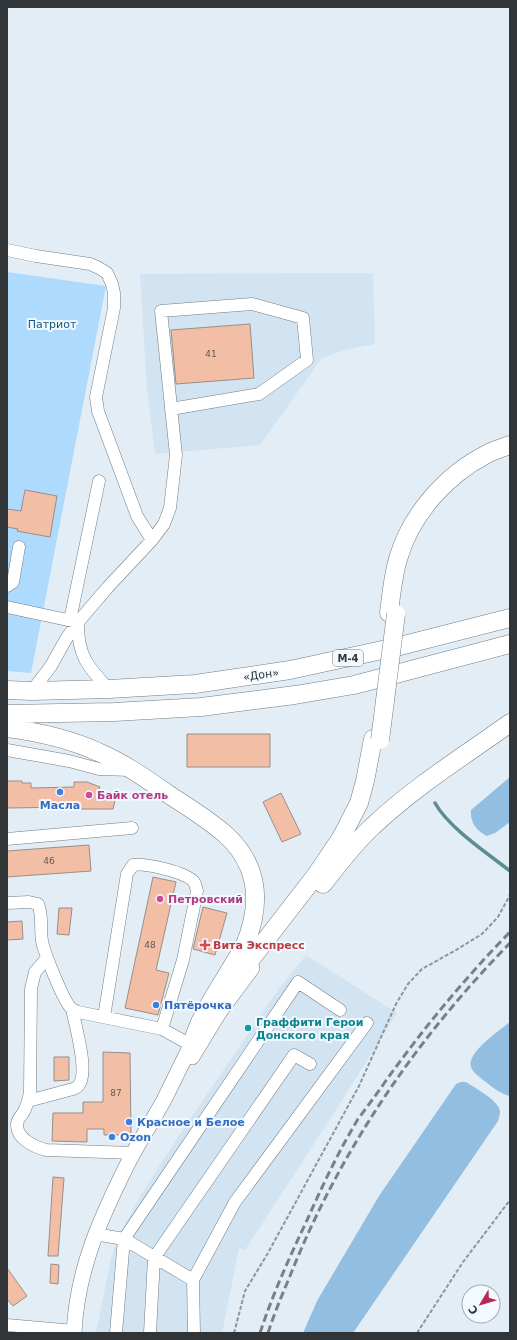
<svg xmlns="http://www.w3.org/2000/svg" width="517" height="1340" font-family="'DejaVu Sans',sans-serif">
  <rect width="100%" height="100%" fill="#e2edf6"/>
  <path fill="#d2e3f1" d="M 373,273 L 375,344 L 348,349 L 322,358 L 260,445 L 155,454 L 147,389 L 140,274 Z
    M 306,955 L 397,1013 L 334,1113 L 245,1250 L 239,1248 L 222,1333 L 96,1333 L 111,1259 L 116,1242 L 142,1193 L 176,1140 L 278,990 Z"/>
  <path fill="#aedafd" d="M 7,272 L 106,286 L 31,673 L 7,671 Z"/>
  <path fill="#92bee1" d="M 510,777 L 510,822 L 495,833 L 487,836 C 476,831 470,822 471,810 Z
    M 510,1022 L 510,1096 C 500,1094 491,1086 483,1080 C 479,1076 473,1073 471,1067 C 466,1053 500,1030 510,1022 Z
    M 461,1082 L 466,1082 C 475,1088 498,1100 500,1111 C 500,1114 499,1118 498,1121 L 353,1333 L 303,1333 L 317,1301 L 379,1196 L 456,1084 Z"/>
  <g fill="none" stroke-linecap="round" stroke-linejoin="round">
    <path stroke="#5d8c92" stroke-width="3.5" d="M 435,803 C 449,828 487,853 510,871"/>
  </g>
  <path fill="#f2bfa6" stroke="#9a8e88" d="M 250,324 L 254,378 L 176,384 L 171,330 Z
    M 25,490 L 57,496 L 50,537 L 17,531 L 18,529 L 7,527 L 7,509 L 21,511 Z
    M 187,734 L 270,734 L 270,767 L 187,767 Z
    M 7,781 L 22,781 L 22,783 L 31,783 L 31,788 L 74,787 L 74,782 L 87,782 L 100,787 L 98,792 L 115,801 L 113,809 L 74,809 L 74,807 L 7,808 Z
    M 281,793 L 301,834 L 282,842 L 263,802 Z
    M 89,845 L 91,871 L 7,877 L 7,851 Z
    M 153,877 L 176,882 L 156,970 L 169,973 L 158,1015 L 125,1008 Z
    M 203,907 L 227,913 L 215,955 L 193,949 Z
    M 59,908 L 72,908 L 69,935 L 57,934 Z
    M 22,921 L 23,939 L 7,940 L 7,922 Z
    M 103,1052 L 130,1053 L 131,1135 L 104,1135 L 104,1129 L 87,1129 L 87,1142 L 52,1141 L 53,1113 L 83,1113 L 83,1102 L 103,1102 Z
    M 54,1057 L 69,1057 L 69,1080 L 54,1081 Z
    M 53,1177 L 64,1178 L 58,1256 L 48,1256 Z
    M 51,1264 L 59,1265 L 58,1284 L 50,1283 Z
    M 7,1268 L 27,1296 L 13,1306 L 7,1299 Z"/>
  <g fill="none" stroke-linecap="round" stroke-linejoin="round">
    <defs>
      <path id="minor" d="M 7,250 L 36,256 L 90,264 L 99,268 L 107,273 L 112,284 L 114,293 L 114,308 L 96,397 L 98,411 L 137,516 L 152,540
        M 7,586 L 13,582 L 19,547
        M 7,607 L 77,622
        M 70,620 L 99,481
        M 78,622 C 77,654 88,668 109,689
        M 32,691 L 51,666 L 66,639 L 78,622 L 108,587 L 152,540 L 164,524 L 170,508 L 176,455 L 161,311 L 252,304 L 303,318 L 307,360 L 259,394 L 171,409
        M 7,750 L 69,761 L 99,769 L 131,770
        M 7,839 L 132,828
        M 7,903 L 29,902 L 38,904 C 43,915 40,929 42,941 C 44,952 64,1003 72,1009 C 74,1010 76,1011 78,1012 L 162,1029 L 191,1045
        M 47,958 L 35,972 L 31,989 L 30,1091 C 29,1099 27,1106 23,1113 C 21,1116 17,1120 17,1124 C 16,1139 35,1147 46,1150 L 134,1153
        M 104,1017 L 127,874 L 133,865 C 145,863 186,872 194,882 C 196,885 196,888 197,891 L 183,960 L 162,1029
        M 28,1101 L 73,1089 C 73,1089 78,1087 78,1086 C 90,1074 75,1025 72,1009
        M 95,1234 L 124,1239 L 193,1280 L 235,1202 L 367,1023
        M 193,1280 L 194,1333
        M 7,1325 L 74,1331
        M 116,1333 L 124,1239 L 298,982 L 340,1010
        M 150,1333 L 154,1258 L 294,1055 L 310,1064"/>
      <path id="major" d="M 192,1057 L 220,1011 L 252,968
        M 74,1333 C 77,1269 101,1217 129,1161 C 140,1140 153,1120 164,1100 C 173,1082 182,1063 191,1045 L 197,1049"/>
      <path id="highway" d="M 389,613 C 391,595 393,576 398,559 C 411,514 446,475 487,454 C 494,450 502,448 510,445
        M 7,690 L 32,691 L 109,689 L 195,684 L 290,670 L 396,647 L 510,618
        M 7,714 L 114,712 L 201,707 L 295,695 L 354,685 L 510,644
        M 7,728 C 38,732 70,739 98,752 C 124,763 148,780 171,796 C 190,808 209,820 226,835 C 235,843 244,855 249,867 C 260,893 255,921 244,947 L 213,998 L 200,1022 L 191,1045
        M 323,884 C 339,864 354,843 373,826 C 414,787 464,756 510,723
        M 238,976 L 316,875 L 341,838 L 359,803 L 365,781 L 373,739"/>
    </defs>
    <use href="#minor" stroke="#727c83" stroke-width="13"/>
    <use href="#major" stroke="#727c83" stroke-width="16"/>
    <use href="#highway" stroke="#727c83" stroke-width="19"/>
    <path stroke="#8e969c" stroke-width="2" stroke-dasharray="4 2" stroke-linecap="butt" d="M 234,1333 L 245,1291 L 268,1253 L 359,1086 L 396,1004 L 408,984 L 422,969 L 456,950 L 482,934 L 498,917 L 510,895
      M 417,1333 L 463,1262 L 510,1200"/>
    <use href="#minor" stroke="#fff" stroke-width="12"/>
    <use href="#major" stroke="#fff" stroke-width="15"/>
    <use href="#highway" stroke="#fff" stroke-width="18"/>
    <path stroke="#7a8186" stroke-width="3" stroke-dasharray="8 4" stroke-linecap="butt" d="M 260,1333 C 273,1293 291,1254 309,1216 C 323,1184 340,1149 358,1119 C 367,1107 376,1095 385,1082 C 423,1029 464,979 510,932
      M 268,1333 C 274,1314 282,1295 290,1276 C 339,1152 416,1039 510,943"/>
    <defs>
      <path id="highway-bridge" d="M 380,740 L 396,614"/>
    </defs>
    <use href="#highway-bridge" stroke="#727c83" stroke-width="19" stroke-linecap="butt"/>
    <use href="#highway-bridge" stroke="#fff" stroke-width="18"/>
  </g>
  <g fill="#3f7fe0" stroke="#f3faff" stroke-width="1.5">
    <circle cx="60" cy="792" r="4"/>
    <circle cx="156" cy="1005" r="4"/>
    <circle cx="129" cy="1122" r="4"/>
    <circle cx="112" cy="1137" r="4"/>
  </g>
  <g fill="#d1479c" stroke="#f3faff" stroke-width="1.5">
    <circle cx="89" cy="795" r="4"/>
    <circle cx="160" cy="899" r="4"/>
  </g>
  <path fill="#e0444e" stroke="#f3faff" stroke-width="1.5" d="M203 939h4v4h4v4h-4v4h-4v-4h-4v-4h4z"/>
  <circle fill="#0f9aa8" stroke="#f3faff" stroke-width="1.5" cx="248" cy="1028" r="4"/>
  <g text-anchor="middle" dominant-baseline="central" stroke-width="4" stroke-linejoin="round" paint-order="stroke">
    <g font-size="9" fill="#615854">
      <text x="211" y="354">41</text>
      <text x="49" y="861">46</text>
      <text x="150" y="945">48</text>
      <text x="116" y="1093">87</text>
    </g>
    <rect fill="#f3faff" stroke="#6b7074" stroke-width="1" x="333" y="650" width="30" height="16" rx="3"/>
    <g font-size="10" font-weight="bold" fill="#313538">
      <text x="348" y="658">М-4</text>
    </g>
    <g font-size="11" fill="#105884" stroke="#f3faff">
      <text x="52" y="324">Патриот</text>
    </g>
    <g font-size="11" fill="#313538" stroke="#f3faff">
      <text transform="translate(261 675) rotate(-8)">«Дон»</text>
    </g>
    <g font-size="11" font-weight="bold" fill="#b23c85" stroke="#f3faff" text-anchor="start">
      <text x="97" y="795">Байк отель</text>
      <text x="168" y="899">Петровский</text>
    </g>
    <g font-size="11" font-weight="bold" fill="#366cbe" stroke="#f3faff" text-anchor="start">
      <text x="60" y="805" text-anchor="middle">Масла</text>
      <text x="164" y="1005">Пятёрочка</text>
      <text x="137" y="1122">Красное и Белое</text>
      <text x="120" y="1137">Ozon</text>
    </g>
    <g font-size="11" font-weight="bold" fill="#be3a42" stroke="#f3faff" text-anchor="start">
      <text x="213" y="945">Вита Экспресс</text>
    </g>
    <g font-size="11" font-weight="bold" fill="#0d838f" stroke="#f3faff" text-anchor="start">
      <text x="256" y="1022">Граффити Герои<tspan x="256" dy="13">Донского края</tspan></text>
    </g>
  </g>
  <rect width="517" height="1340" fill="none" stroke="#313538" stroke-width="16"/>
  <g transform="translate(481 1304) rotate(232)"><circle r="19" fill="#f3faff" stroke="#a5abaf"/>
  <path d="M0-3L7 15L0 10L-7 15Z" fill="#b82852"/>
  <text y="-6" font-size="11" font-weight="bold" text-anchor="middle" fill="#313538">С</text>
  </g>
</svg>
